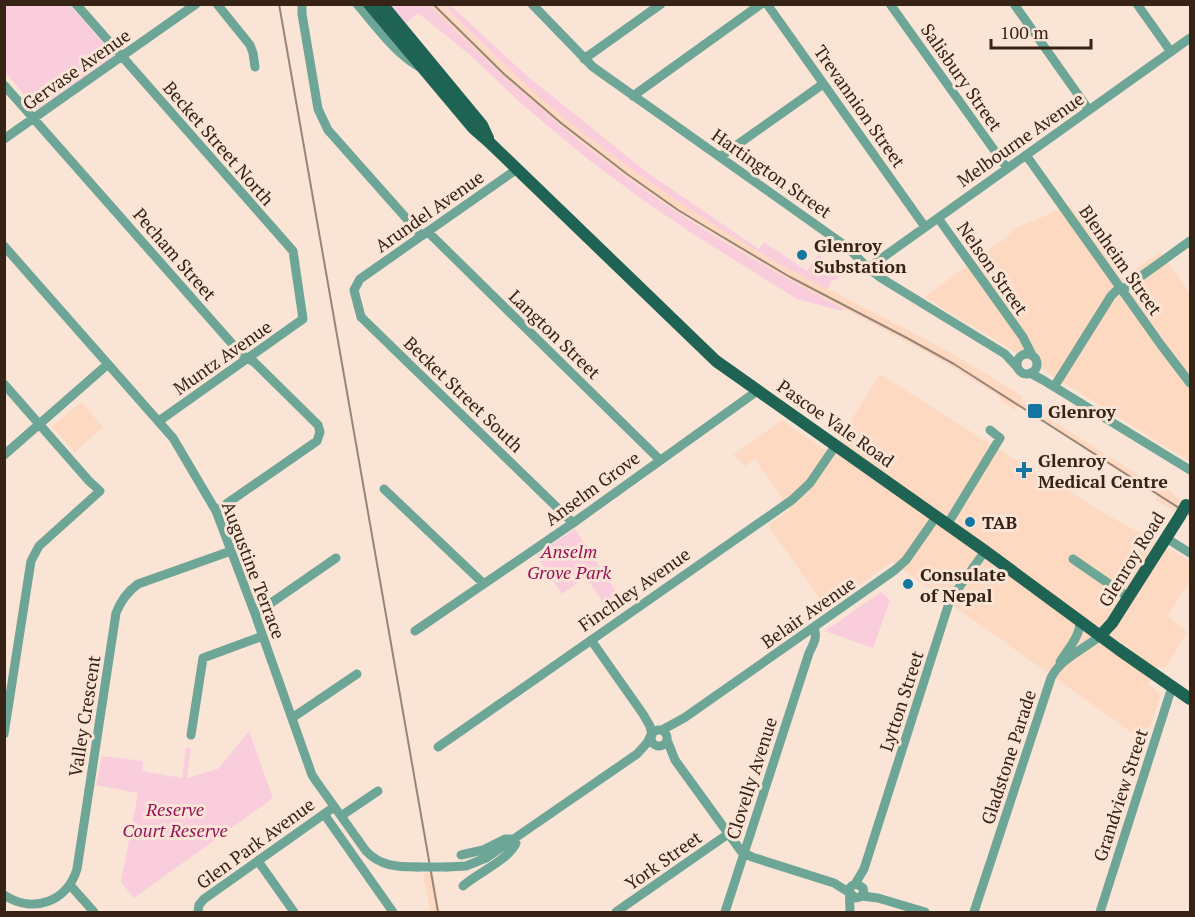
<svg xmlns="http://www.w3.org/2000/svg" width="1195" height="917" font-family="'PT Serif',serif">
  <rect width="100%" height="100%" fill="#f9e4d6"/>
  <path fill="#fdd9c1" d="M 429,5 L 442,5 L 491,53 L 548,104 L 587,136 L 655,186 L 766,257 L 906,329 L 953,354 L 999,382 L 1023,397 L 1021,401 L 1161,489 L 1164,485 L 1177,498 L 1190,507 L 1190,519 L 1155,500 L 1157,495 L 1018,406 L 1015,410 L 1003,402 L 996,394 L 937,358 L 805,288 L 738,249 L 669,206 L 616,169 L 550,117 L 518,90 L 471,46 Z
    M 1070,205 L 1123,279 L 1160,252 L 1190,293 L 1190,462 L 1012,350 L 924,297 L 974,261 L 1012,232 L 1014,229 Z
    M 880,374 L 1052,483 L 1053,481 L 1109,516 L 1170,549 L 1190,561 L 1190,580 L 1168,616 L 1187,632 L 1165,668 L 1160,665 L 1148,684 L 1158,692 L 1160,697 L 1145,742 L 892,562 L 826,608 L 768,525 L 790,510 L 755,459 L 745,466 L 733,455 L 782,420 L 830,454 Z
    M 81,402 L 103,427 L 75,452 L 52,427 Z
    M 423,873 L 433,873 L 440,912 L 430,912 Z"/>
  <path fill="#facddd" d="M 4,5 L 70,5 L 115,56 L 37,110 L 5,72 Z
    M 387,5 L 429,5 C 488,63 548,118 614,168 C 686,222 765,267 844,309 L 842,311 L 797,299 L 693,234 L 643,200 L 585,157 L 524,106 L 470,55 L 418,13 L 404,25 Z
    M 443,5 L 450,5 L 525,74 L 645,171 L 759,249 L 764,242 L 807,271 L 818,254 L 840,274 L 838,278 L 831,281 L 828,289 C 807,278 785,268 764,255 C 702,219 643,179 587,136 C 535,96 489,50 443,5 Z
    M 575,529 L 625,605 L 611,614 L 586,577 L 562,594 L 536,555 Z
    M 881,592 L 890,600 L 873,648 L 825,631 Z
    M 249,731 L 273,798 L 134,898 L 121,882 L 138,793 L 96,785 L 102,756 L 143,761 L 142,771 L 182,778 L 186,747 L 191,748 L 187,778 L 218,769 Z"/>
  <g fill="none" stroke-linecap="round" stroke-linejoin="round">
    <path stroke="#6da596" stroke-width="9" d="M 76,4 L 293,251 L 303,319 L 159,421
      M 217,4 L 250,45 L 253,53 L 255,67
      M 302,4 L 302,14 L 318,109 L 328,130 L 422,236
      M 357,4 C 376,26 394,52 419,67
      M 532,4 L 593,67 L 847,247 L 868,268 L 881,278 L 1005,354 L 1017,367
      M 767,4 L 925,227
      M 890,4 L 1007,168
      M 1014,4 L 1089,110
      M 1137,4 L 1171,52
      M 584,59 L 661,4
      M 4,85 L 242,355 L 254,362 L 318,425 L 320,432 L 317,441 L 216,511
      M 633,96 L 761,4
      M 4,139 L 196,4
      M 1026,155 L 1161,345 L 1190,383
      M 720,157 L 823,84
      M 517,169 L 360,279 L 354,290 L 361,317 L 573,523
      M 938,218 L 1023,337 L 1032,355
      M 428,232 L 660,460
      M 4,246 L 173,438 L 216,511 L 255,614 L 312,775 L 316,781 L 366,851 C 380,866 397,867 417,867
      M 868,268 L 1190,38
      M 1122,290 L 1190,241
      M1017 364a10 10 0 1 1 20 0a10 10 0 1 1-20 0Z
      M 1030,373 L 1043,380 L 1190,470
      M 4,384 L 89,481 L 100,491 L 39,546 L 31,561 L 4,734
      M 1054,387 L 1111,296 L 1120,287
      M 4,455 L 108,364
      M 384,489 L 484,584
      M 947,525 L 1000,438 L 990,430
      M 1166,538 L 1190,553
      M 1073,559 L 1128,597
      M 255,614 L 336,558
      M 415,631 L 573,523 L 753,394 L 756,389
      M 591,640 L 643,714 L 650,726 L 652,735
      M 1060,662 C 1068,649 1080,637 1080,621
      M 292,718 L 357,674
      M651 738a8 8 0 1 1 16 0a8 8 0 1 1-16 0Z
      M 662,730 L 684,718 L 895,570 L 906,560 L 936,517
      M 191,735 L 203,658 L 263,636
      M 667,740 L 675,760 L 741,851 L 752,857 L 834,883 L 850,893
      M 438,747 L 792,500 L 810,483 L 836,445
      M 324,814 L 393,912
      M 341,816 L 378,791
      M 461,855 L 483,850 L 505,839 L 514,839 L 516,843 C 510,859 476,874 463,886
      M 258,861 L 294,912
      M 447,867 L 466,866 L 486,858 L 637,754 L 647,743 L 651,735
      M 855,884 L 864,869 L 949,603 L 955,593 L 985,551
      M 70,885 L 94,912
      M 4,895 C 33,914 67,902 77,869 L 116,613 C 121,600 127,592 138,584 L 231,551
      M 862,896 L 878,898 L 925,912
      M 198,912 L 199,905 L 204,899 L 334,807
      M 616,912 L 728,834
      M 725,912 L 809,653 C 813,645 818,637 814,628
      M 850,912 C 850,907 849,893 850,889 C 851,884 854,885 857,884 L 863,888 L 864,893 L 860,897 L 856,898 L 851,894
      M 974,912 L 1051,678 C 1060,659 1084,649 1100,636
      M 1100,912 L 1172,687"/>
    <path stroke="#1f6354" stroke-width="12" d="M 369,4 L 473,128 L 489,142 L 716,361 L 985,551 L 1118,649 L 1190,699
      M 382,4 L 482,125 L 488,138
      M 1100,636 L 1112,623 L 1180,516"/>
    <path stroke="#998577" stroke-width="2" d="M 279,4 L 438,912
      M 433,4 L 504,74 L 561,123 L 627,174 L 678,210 L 721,236 L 790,277 L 907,338 L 954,364 L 1190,515"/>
    <path stroke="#6da596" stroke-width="9" d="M 417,867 L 447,867"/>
    <path stroke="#1f6354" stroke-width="12" d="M 1180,516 L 1186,505"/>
  </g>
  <g fill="#1476a3" stroke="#f9e4d6" stroke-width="2">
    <circle cx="802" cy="255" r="6"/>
    <rect x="1027" y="403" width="16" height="16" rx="3"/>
    <path d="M1021 461h6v6h6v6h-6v6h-6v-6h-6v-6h6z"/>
    <circle cx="970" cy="522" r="6"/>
    <circle cx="908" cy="584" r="6"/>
  </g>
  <g text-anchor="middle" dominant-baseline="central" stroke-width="6" stroke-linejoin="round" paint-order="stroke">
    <g font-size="18" fill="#372316" stroke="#f9e4d6">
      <text transform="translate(76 69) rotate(-35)">Gervase Avenue</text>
      <text transform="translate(962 77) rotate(55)">Salisbury Street</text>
      <text transform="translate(860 106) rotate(55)">Trevannion Street</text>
      <text transform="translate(1020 139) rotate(-35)">Melbourne Avenue</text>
      <text transform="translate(219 143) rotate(49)">Becket Street North</text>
      <text transform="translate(772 173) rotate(35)">Hartington Street</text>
      <text transform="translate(429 211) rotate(-35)">Arundel Avenue</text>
      <text transform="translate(175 254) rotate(49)">Pecham Street</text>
      <text transform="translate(1121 260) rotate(55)">Blenheim Street</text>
      <text transform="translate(993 268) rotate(55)">Nelson Street</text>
      <text transform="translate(555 334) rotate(44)">Langton Street</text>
      <text transform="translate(222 357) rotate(-35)">Muntz Avenue</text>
      <text transform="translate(464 394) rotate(44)">Becket Street South</text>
      <text transform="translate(836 423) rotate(35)">Pascoe Vale Road</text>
      <text transform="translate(592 488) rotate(-36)">Anselm Grove</text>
      <text transform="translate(1131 559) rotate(-58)">Glenroy Road</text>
      <text transform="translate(254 570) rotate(69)">Augustine Terrace</text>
      <text transform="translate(634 589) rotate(-35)">Finchley Avenue</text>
      <text transform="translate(808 612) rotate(-35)">Belair Avenue</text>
      <text transform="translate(901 701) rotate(-72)">Lytton Street</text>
      <text transform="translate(84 716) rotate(-81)">Valley Crescent</text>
      <text transform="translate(1008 757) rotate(-72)">Gladstone Parade</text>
      <text transform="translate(751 778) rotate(-72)">Clovelly Avenue</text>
      <text transform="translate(1120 795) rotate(-72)">Grandview Street</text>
      <text transform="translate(255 843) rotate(-36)">Glen Park Avenue</text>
      <text transform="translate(663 860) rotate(-35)">York Street</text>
    </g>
    <g font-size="18" font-weight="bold" fill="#372316" stroke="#f9e4d6" text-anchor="start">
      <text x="814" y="245">Glenroy<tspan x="814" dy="21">Substation</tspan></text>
      <text x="1048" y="411">Glenroy</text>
      <text x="1038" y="460">Glenroy<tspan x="1038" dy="21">Medical Centre</tspan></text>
      <text x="982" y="522">TAB</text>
      <text x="920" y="574">Consulate<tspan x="920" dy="21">of Nepal</tspan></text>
    </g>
    <g font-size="18" font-style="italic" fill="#97145a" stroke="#f9e4d6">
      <text x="569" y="551">Anselm<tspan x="569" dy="21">Grove Park</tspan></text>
      <text x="175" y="809">Reserve<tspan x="175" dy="21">Court Reserve</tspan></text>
    </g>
  </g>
  <rect width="1195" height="917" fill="none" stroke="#372316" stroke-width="12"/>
  <path d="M991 39v9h100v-9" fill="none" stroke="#372316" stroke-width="3"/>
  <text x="1000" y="39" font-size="18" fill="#372316" stroke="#f9e4d6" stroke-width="4.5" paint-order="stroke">100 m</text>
</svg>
